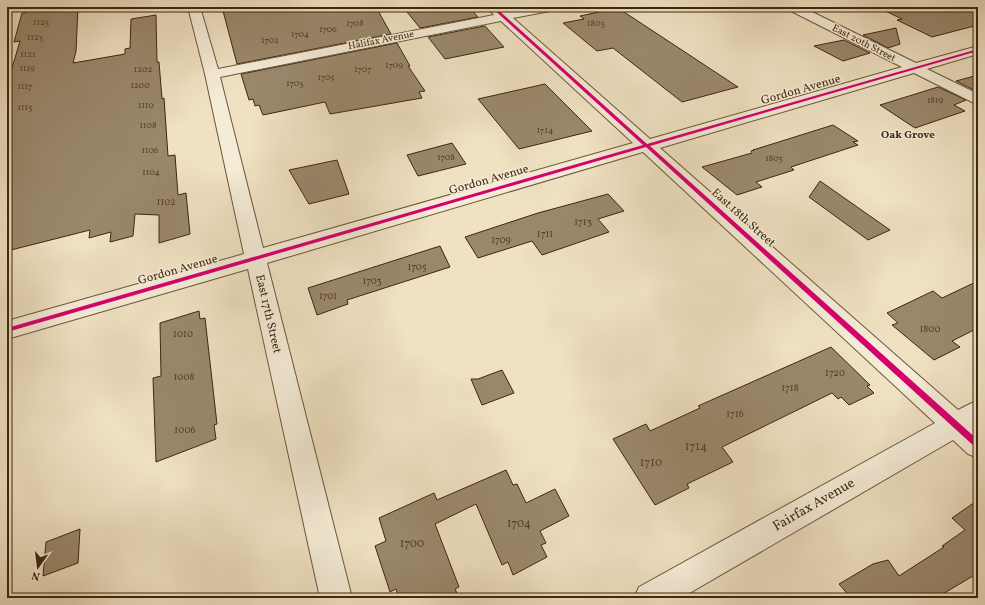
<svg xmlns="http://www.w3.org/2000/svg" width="985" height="605" font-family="Vollkorn,serif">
  <rect width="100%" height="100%" fill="#efe1c2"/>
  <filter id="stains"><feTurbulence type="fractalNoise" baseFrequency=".005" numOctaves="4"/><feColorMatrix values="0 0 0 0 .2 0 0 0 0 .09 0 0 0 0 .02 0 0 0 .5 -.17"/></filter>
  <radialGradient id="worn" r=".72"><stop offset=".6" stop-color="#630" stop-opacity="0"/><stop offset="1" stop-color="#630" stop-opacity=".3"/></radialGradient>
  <path fill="#9a886c" stroke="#3d270e" d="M 29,7 L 78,7 L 76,51 L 73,63 L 125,54 L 125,49 L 130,48 L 131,19 L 156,15 L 157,62 L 159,62 L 162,99 L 164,98 L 168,156 L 175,155 L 178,195 L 186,193 L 190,234 L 159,243 L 159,215 L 135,214 L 133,236 L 110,242 L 111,232 L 89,238 L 90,230 L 7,251 L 7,85 L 20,41 L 14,42 L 22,13 L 25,13 Z
    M 222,7 L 376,7 L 391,34 L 237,64 Z
    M 403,7 L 469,7 L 478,17 L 420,28 Z
    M 877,7 L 965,7 L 978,12 L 978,25 L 932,37 L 897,20 L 902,19 Z
    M 618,8 L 738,87 L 682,102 L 613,48 L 597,51 L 563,23 L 584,19 L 580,16 Z
    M 485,26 L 504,47 L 445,59 L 428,37 Z
    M 896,28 L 900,44 L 888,48 L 863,35 Z
    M 844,40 L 870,53 L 843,61 L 814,46 Z
    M 397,43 L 410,66 L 408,66 L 425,91 L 419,92 L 422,98 L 330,114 L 325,102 L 263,115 L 259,105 L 255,106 L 253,99 L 249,100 L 241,74 Z
    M 978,75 L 978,92 L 956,81 Z
    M 545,84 L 592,131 L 519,149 L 478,99 Z
    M 938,87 L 966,100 L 954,105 L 965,111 L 915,128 L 880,105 Z
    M 833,125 L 858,141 L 853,142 L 858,145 L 791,167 L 794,170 L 756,182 L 762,187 L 737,195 L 702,167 L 752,153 L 751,151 L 754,150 L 753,150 Z
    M 452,143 L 466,164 L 418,176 L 407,155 Z
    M 337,160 L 349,194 L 309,204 L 289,170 Z
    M 820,181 L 890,230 L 868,240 L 809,197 Z
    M 608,194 L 624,211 L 598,219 L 609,232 L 542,255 L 532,241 L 478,258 L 465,237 L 538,213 Z
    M 440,246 L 450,267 L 347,300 L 348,304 L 317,315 L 308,288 Z
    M 978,281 L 978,328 L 952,341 L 960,347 L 934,360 L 892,325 L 898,323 L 887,313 L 933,291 L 942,298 Z
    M 199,311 L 200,319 L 205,318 L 217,424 L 214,425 L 216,439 L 156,462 L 153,378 L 161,376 L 160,323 Z
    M 831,347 L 870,385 L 867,386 L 874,393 L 849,405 L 841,397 L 838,399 L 832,393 L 722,447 L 733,462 L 687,484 L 689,488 L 655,505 L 613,439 L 646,424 L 650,431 L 700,408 L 698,406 Z
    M 502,370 L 514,393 L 482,405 L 471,379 L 478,379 Z
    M 506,470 L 513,485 L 517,484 L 526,503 L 555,489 L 569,516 L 540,531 L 546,543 L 541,545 L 547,557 L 513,575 L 508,562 L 502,565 L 476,504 L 435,524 L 459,587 L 455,589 L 459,598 L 399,598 L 396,589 L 390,592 L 375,546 L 386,541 L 379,518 L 434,493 L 437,500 Z
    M 978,500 L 978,573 L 936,598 L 851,598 L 839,584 L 873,564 L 888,560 L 899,576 L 944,547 L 942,546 L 965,530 L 952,518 Z
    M 80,529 L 78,563 L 43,576 L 46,542 Z"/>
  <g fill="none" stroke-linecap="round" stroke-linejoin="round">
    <defs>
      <path id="street" d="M 188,7 L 200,7 L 218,69 L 494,15 L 487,7 L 500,7 L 506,12 L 533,7 L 557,7 L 555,10 L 513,18 L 650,139 L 902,67 L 789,10 L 787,7 L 802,7 L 916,63 L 978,46 L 978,54 L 927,69 L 978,94 L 978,105 L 914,73 L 660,148 L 958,410 L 978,400 L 978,425 L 976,426 L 978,428 L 978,458 L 968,454 L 953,440 L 681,598 L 634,598 L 639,587 L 935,423 L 643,152 L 267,263 L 352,598 L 320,598 L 248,269 L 7,339 L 7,321 L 244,254 L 205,74 ZM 501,21 L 633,143 L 263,248 L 220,77 Z"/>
    </defs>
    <use href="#street" stroke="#6a563b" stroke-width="2"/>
    <use href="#street" fill="#f5ecd7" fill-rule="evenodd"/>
    <defs>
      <path id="cycleway" d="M 491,7 L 495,7 L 647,144 L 978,49 L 978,51 L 650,146 L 978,440 L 978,448 L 975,447 L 646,147 L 7,332 L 7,328 L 643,145 Z"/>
    </defs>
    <use href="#cycleway" stroke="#f5ecd7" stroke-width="2"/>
    <use href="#cycleway" fill="#d6006c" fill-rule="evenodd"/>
  </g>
  <g text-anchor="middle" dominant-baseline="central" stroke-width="3" stroke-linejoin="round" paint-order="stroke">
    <g font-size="9" fill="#543f26">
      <text x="41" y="22">1125</text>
      <text x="355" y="23">1708</text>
      <text x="596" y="23">1803</text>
      <text x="328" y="29">1706</text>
      <text x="300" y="34">1704</text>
      <text x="35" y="37">1123</text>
      <text x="270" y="40">1702</text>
      <text x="28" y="54">1121</text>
      <text x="394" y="65">1709</text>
      <text x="27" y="68">1119</text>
      <text x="143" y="69">1202</text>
      <text x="363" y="69">1707</text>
      <text x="326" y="77">1705</text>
      <text x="295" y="83">1703</text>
      <text x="140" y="85">1200</text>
      <text x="25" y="86">1117</text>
      <text x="935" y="100">1819</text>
      <text x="146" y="105">1110</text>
      <text x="25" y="107">1115</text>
      <text x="148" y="125">1108</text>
      <text x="545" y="130">1714</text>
      <text x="150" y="150">1106</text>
      <text x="446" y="157">1708</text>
      <text x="774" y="158">1805</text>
      <text x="151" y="172">1104</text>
    </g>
    <g font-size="10" fill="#3d270e" stroke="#f5ecd7">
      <text transform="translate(381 40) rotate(-11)">Halifax Avenue</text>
      <text transform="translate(864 43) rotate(27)">East 20th Street</text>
    </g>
    <g font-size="10" fill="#543f26">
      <text x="166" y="202">1102</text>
      <text x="583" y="222">1713</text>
      <text x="545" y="234">1711</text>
      <text x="501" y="240">1709</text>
      <text x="417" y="267">1705</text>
      <text x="372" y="281">1703</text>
      <text x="328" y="296">1701</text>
      <text x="930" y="329">1800</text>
      <text x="183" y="334">1010</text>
      <text x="835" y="373">1720</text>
      <text x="184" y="377">1008</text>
      <text x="790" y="388">1718</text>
      <text x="735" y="414">1716</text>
      <text x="185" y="430">1006</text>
    </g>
    <g font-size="11" font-weight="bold" fill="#3d270e" stroke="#f5ecd7">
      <text x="908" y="135">Oak Grove</text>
    </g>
    <g font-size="12" fill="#3d270e" stroke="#f5ecd7">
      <text transform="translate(801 90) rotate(-16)">Gordon Avenue</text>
      <text transform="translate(489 180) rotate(-16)">Gordon Avenue</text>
      <text transform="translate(743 218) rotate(42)">East 18th Street</text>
      <text transform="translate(178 270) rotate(-16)">Gordon Avenue</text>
      <text transform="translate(268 314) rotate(77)">East 17th Street</text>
    </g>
    <g font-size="12" fill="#543f26">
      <text x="696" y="447">1714</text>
      <text x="651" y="463">1710</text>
      <text x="519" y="524">1704</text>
      <text x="412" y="544">1700</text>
    </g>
    <g font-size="14" fill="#3d270e" stroke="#f5ecd7">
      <text transform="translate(814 505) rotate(-30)">Fairfax Avenue</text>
    </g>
  </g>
  <rect width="985" height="605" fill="none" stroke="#efe1c2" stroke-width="24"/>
  <rect x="8" y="8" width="969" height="589" fill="none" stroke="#3d270e" stroke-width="2"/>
  <rect x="12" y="12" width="961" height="581" fill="none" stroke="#3d270e"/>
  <g transform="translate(38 567) rotate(194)" stroke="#f5ecd7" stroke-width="3" paint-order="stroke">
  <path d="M0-3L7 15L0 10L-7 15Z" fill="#3d270e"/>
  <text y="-6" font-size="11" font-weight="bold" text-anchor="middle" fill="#3d270e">N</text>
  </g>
  <rect width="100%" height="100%" filter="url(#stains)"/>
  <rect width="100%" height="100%" fill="url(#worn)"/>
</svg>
